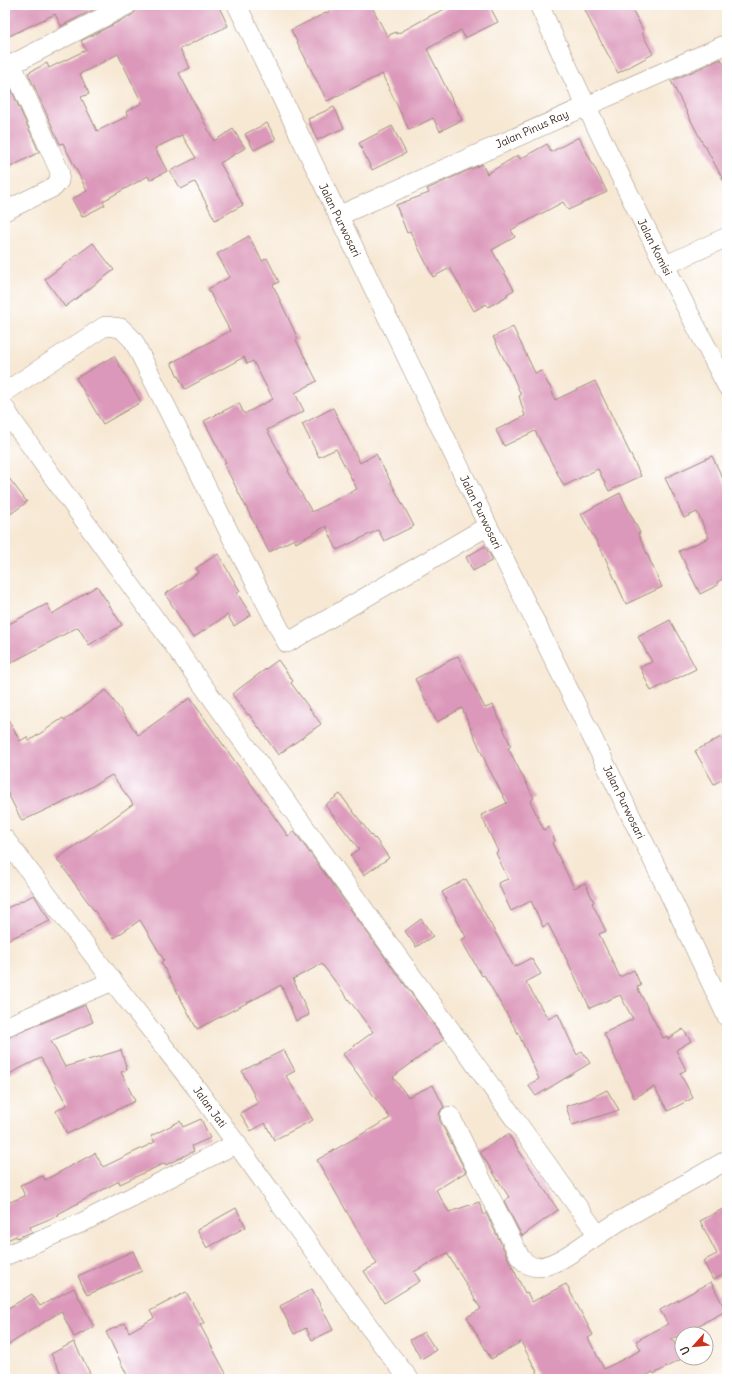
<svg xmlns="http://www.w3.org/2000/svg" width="732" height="1384" font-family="Delius,sans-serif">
  <rect width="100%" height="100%" fill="#fff"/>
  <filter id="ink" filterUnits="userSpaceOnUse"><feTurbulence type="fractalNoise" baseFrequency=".025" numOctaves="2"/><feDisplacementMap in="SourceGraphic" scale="8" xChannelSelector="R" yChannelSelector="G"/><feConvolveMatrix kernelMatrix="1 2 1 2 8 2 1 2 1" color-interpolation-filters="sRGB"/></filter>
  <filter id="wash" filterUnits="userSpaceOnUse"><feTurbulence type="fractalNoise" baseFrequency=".012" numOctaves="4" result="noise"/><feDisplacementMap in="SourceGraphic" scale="16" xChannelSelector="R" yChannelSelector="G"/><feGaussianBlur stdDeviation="0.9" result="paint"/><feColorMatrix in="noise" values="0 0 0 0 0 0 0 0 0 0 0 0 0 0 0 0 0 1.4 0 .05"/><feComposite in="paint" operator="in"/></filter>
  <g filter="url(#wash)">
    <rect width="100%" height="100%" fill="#f7e8d4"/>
    <g id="blocks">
      <path fill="#dc98ba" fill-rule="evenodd" d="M 5,5 L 103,5 L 61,26 L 55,14 L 5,38 Z
        M 138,5 L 218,5 L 228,26 L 180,49 L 190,68 L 179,73 L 214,141 L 233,129 L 245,148 L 220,163 L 243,205 L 215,220 L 195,182 L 181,189 L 170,171 L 196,158 L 182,135 L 155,148 L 167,171 L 150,180 L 148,176 L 103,201 L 105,205 L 82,217 L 72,199 L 87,191 L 63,143 L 60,144 L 28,73 L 47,63 L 49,68 L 86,50 L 81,41 L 132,15 L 136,11 ZM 118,54 L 142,103 L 126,112 L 128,116 L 97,131 L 81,97 L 89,94 L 80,74 Z
        M 337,5 L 371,5 L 387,36 L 396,32 L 397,34 L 430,16 L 453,5 L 489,5 L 498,22 L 465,38 L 461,30 L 427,49 L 462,120 L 440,131 L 433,118 L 409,130 L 382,74 L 327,101 L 291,30 L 330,11 L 329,9 Z
        M 583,5 L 630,5 L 644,32 L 642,33 L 653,54 L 618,73 L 592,25 Z
        M 721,59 L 727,71 L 727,187 L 704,144 L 703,144 L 671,81 Z
        M 11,89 L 39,152 L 5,170 L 5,91 Z
        M 334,107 L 344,128 L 317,140 L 308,119 Z
        M 267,123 L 276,139 L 254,150 L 245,134 Z
        M 392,126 L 406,153 L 372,170 L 359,143 Z
        M 579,137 L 607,192 L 568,210 L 563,202 L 511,230 L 515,237 L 492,250 L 514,290 L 507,294 L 507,296 L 488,307 L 486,304 L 474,311 L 450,268 L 433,277 L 410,231 L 407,233 L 396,205 L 429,193 L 427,189 L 482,164 L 487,174 L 518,155 L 520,159 L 547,144 L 551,152 Z
        M 249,236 L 262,261 L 267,258 L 279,282 L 273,285 L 298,339 L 296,340 L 317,381 L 295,393 L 304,411 L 267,430 L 289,470 L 288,471 L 312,512 L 357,489 L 336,449 L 319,457 L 302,424 L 333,408 L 360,463 L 376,454 L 414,526 L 384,541 L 378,530 L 337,550 L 326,526 L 296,543 L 294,539 L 269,552 L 224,464 L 226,463 L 204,421 L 239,403 L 244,414 L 273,399 L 253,361 L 247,364 L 244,357 L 185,389 L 171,363 L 230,331 L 208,289 L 230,277 L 217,254 Z
        M 93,243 L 114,270 L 65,307 L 45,279 Z
        M 513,327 L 535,373 L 542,371 L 549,386 L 550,386 L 555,400 L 595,381 L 641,476 L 609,491 L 598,469 L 564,486 L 535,431 L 504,446 L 496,430 L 525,416 L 519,396 L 521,395 L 508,365 L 507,365 L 493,337 Z
        M 114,356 L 141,402 L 103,424 L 76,378 Z
        M 712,456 L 727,487 L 727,577 L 717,582 L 718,585 L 700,594 L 679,551 L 709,538 L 697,512 L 684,518 L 665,478 Z
        M 5,473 L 27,502 L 5,518 Z
        M 620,493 L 640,533 L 638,534 L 662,587 L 626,604 L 603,553 L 581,514 Z
        M 485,546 L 493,560 L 473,571 L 466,557 Z
        M 218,554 L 240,591 L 237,593 L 251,615 L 234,626 L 227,615 L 193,638 L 165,594 L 199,572 L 196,568 Z
        M 97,586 L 122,625 L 89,645 L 78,627 L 5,666 L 5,626 L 47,604 L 52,614 Z
        M 670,620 L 696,669 L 651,691 L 640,667 L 652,662 L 638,637 Z
        M 458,656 L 485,708 L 493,705 L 511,746 L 508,748 L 534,798 L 530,801 L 544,830 L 549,827 L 555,841 L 552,843 L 574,888 L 585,883 L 594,902 L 592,903 L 606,931 L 599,934 L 620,977 L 634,970 L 641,986 L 637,987 L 663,1038 L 667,1036 L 668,1039 L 683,1029 L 691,1041 L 676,1050 L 686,1070 L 680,1073 L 693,1098 L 668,1111 L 654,1087 L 634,1098 L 604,1033 L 633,1019 L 620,995 L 590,1008 L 568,962 L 548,924 L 543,927 L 531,901 L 511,911 L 498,883 L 508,879 L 496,853 L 498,851 L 481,815 L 507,803 L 487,765 L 462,708 L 437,722 L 415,679 Z
        M 278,660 L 293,681 L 291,683 L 321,724 L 278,755 L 249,714 L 248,715 L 232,694 Z
        M 106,690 L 138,735 L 190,698 L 288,836 L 294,831 L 444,1039 L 393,1077 L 408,1097 L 433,1085 L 444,1107 L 441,1110 L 439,1115 L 440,1121 L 466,1172 L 436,1190 L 449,1212 L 479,1202 L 484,1215 L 486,1213 L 525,1293 L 527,1292 L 532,1302 L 566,1284 L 593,1335 L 588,1338 L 604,1369 L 641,1350 L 636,1341 L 668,1324 L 660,1310 L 711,1282 L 726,1311 L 672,1339 L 683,1358 L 654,1374 L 653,1372 L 639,1379 L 541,1379 L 521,1342 L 491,1359 L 467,1317 L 481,1309 L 447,1253 L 414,1272 L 420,1281 L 384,1303 L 364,1271 L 377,1264 L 317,1160 L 390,1118 L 343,1054 L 373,1032 L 322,964 L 293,979 L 309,1015 L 296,1021 L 281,985 L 197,1029 L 161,962 L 164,960 L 140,920 L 114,938 L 57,859 L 133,804 L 112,775 L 55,807 L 54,806 L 22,821 L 5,788 L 5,714 L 20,741 L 27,737 L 29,741 L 63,718 L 65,720 Z
        M 721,737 L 727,747 L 727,777 L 714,784 L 695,751 Z
        M 340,794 L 374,839 L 375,838 L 389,858 L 364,875 L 350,855 L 359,849 L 325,805 Z
        M 466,879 L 514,967 L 531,958 L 541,974 L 526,982 L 548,1019 L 558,1014 L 577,1055 L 582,1051 L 590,1063 L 536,1096 L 528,1085 L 539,1079 L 530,1059 L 519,1035 L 484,975 L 482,976 L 461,940 L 466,937 L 442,892 Z
        M 34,895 L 50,921 L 5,941 L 5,909 Z
        M 421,919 L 433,936 L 416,947 L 405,931 Z
        M 85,1005 L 93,1022 L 51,1041 L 65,1067 L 121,1050 L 127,1070 L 121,1072 L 135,1101 L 67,1134 L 56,1111 L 67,1105 L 41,1058 L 5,1076 L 5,1038 L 9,1037 Z
        M 284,1050 L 295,1071 L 286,1076 L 313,1120 L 274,1140 L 265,1123 L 251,1131 L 240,1113 L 258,1103 L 242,1071 Z
        M 607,1090 L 619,1110 L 572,1125 L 566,1106 L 589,1099 Z
        M 201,1119 L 210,1138 L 192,1146 L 194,1151 L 166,1165 L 165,1163 L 120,1184 L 119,1181 L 58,1214 L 59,1215 L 30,1227 L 32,1232 L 17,1238 L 16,1236 L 5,1241 L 5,1204 L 25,1196 L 20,1185 L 43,1176 L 45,1180 L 95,1153 L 103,1167 L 155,1142 L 151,1136 L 180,1121 L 183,1127 Z
        M 508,1134 L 558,1210 L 522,1236 L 504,1201 L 509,1197 L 480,1152 Z
        M 236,1208 L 246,1227 L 207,1248 L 197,1230 Z
        M 723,1209 L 727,1217 L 727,1274 L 726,1273 L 713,1280 L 703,1261 L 717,1254 L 700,1221 Z
        M 133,1251 L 142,1271 L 87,1295 L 78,1276 Z
        M 74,1288 L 94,1327 L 74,1337 L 61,1311 L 5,1347 L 5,1310 L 32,1294 L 40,1306 Z
        M 312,1289 L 333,1330 L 312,1340 L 306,1328 L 294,1334 L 280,1306 Z
        M 186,1292 L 204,1323 L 200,1325 L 229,1379 L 129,1379 L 106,1332 L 125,1323 L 129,1332 L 154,1318 L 150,1311 Z
        M 424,1332 L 436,1350 L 421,1359 L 410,1340 Z
        M 74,1342 L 93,1379 L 64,1379 L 51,1354 Z"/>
    </g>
  </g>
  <g filter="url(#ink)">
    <use href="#blocks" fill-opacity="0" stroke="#998979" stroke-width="1"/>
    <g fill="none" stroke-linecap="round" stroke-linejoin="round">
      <defs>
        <path id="minor" d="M 237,5 L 488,526 L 667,889 L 727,1017
          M 539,5 C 598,134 661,260 727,386
          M 5,68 L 127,5
          M 5,211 L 54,187 L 59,181 L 60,172 L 12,65
          M 338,216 L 727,44
          M 664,266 L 727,237
          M 5,392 L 105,326 L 121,328 L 133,340 L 231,536 L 287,643 L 488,526
          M 5,408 L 12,420 L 598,1235 L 618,1222 L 727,1160
          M 5,839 L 122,993 L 197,1089 L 339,1286 L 390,1355 L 409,1379
          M 5,1027 L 113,981
          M 450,1116 L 520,1257 C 524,1262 529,1266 535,1267 C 555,1268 582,1245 598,1235
          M 5,1256 L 83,1222 L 237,1143"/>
      </defs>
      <use href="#minor" stroke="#998979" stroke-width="20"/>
      <use href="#minor" stroke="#fff" stroke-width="19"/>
    </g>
  </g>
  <g text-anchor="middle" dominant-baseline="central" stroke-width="3.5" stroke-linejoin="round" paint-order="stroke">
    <g font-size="11" fill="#3b2a1e" stroke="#fff">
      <text transform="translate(532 129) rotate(-24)">Jalan Pinus Ray</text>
      <text transform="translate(340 220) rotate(64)">Jalan Purwosari</text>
      <text transform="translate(655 247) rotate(63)">Jalan Komisi</text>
      <text transform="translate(481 512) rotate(64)">Jalan Purwosari</text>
      <text transform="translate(624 802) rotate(64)">Jalan Purwosari</text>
      <text transform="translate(210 1107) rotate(54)">Jalan Jati</text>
    </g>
  </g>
  <rect width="732" height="1384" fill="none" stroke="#fff" stroke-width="20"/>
  <g transform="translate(694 1346) rotate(243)"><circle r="19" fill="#ffffff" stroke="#b1aaa5"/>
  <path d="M0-3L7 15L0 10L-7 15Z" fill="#c8321e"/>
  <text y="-6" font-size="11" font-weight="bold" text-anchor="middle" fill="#3b2a1e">U</text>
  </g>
</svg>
